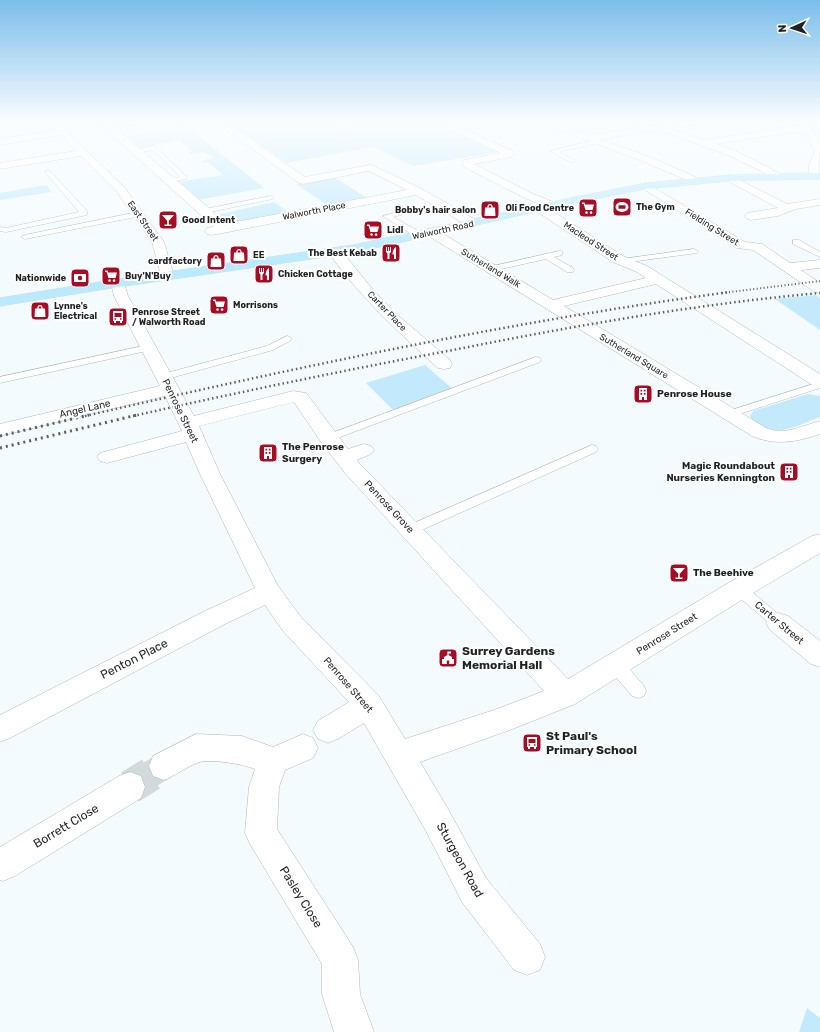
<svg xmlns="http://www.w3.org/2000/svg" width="820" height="1032" font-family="Rubik,sans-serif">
  <rect width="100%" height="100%" fill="#f3fbff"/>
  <path fill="#c2eafc" d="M 225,121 L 328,121 L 342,129 L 401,121 L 433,121 L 498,152 L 413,166 L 373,147 L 287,163 Z
    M 185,125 L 264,188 L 198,200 L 177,182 L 223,175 L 208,162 L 202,163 L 201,161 L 214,158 L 204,152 L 191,154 L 189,152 L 193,151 L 179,140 L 139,148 L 126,136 Z
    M 334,177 L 367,198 L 327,205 L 296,184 Z
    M 47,185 L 51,192 L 0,200 L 0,193 Z
    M 274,202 L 288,212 L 227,224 L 216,215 Z
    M 816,295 L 820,298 L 820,330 L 775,299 Z
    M 425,365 L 454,390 L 393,410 L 366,383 Z
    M 808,394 L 820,396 L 820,417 C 800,424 778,438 759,425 C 755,422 752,420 750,416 L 753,411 Z
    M 807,1008 L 820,1018 L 820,1032 L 799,1032 Z"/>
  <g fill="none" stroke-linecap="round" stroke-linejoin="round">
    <path stroke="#d3dade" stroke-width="27" stroke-dasharray="27 14" stroke-linecap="butt" d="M 149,775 L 164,766"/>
    <path stroke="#d3dade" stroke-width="34" stroke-dasharray="34 18" stroke-linecap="butt" d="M 130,787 L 151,774"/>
    <defs>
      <path id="lane" d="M 157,121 L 168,121 L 111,132 L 108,130 Z
        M 583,121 L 590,121 L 596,124 L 593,126 Z
        M 806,124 L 820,125 L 820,129 L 804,127 L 803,126 Z
        M 600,139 L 603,141 L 602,142 L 559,152 L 574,160 L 574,162 L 572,163 L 550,151 Z
        M 154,146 L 187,177 L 187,179 L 168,182 L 168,180 L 180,177 L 153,150 L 136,153 L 133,151 Z
        M 48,170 L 50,171 L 87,211 L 87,215 L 6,232 L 0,231 L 0,227 L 6,228 L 79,212 L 46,173 L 45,172 Z
        M 271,196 L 274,198 L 273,199 L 205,213 L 201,211 L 205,209 Z
        M 410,209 L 412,210 L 412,212 L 393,217 L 422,233 L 422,237 L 416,237 L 383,216 Z
        M 138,212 L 142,214 L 141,216 L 25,239 L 21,237 L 25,235 Z
        M 793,240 L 799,240 L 820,252 L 820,257 L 793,244 Z
        M 694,249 L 698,251 L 697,253 L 622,263 L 618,261 L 622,259 Z
        M 559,251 L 562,251 L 562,255 L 554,257 L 573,268 L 574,270 L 573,272 L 567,272 L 546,259 L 492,271 L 488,269 L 489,267 Z
        M 287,336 L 290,337 L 292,339 L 290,341 L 273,350 L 163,380 L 158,377 L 159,375 L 267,346 Z
        M 148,345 L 153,348 L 151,350 L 0,383 L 0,377 Z
        M 536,357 L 540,358 L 541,360 L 540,362 L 332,440 L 324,440 L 322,438 L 324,436 Z
        M 820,382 L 820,388 L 733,416 L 725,416 L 723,414 L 725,412 Z
        M 592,445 L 596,446 L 598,449 L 596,452 L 415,533 L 410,535 L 405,533 L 403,530 L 405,527 Z
        M 739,584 L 744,585 L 784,619 L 787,623 L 784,627 L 779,629 L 774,627 L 734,593 L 732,589 L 734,585 Z
        M 616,658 L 622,660 L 644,686 L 646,691 L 644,696 L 638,698 L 632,696 L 610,670 L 608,665 L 610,660 Z"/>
      <path id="street" d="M 52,121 L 60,121 L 66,131 L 125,188 L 164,242 L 174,276 L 172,279 L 167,280 L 162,279 L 152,242 L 117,192 L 81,156 L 0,169 L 0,163 L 76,151 L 60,135 L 0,145 L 0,139 L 56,130 Z
        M 110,121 L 139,121 L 135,124 L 113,126 L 209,208 L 225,224 L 407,190 L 369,171 L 303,184 L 299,183 L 214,121 L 224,121 L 305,177 L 370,165 L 374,166 L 422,189 L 476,220 L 478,223 L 476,226 L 468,226 L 416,195 L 223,233 L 211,235 L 207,234 L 205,231 L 207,228 L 214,227 L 100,124 L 102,122 Z
        M 436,121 L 447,121 L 513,151 L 514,153 L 511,157 L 474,164 L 531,193 L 556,203 L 558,205 L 556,207 L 552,209 L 546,207 L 623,256 L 647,266 L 820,374 L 820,387 L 814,386 L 656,284 L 564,306 L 766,428 C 785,436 801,426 820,421 L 820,434 C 796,442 776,446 752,436 L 427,235 L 425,232 L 427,229 L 435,229 L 553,300 L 646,278 L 637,272 L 613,262 L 536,211 L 534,208 L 536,205 L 541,205 L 523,197 L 464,167 L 462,163 L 464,160 L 501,153 L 437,123 Z
        M 540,121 L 552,121 L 590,135 L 685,121 L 706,121 L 702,124 L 671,128 L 705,140 L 793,126 L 802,126 L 800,121 L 808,121 L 820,143 L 819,175 L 814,178 L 809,175 L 809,165 L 815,152 L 805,132 L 793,132 L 716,144 L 738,152 L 779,173 L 780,175 L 779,177 L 775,178 L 730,156 L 659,130 L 600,139 L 650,157 L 700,179 L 701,181 L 700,183 L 696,184 L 642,161 L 541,123 Z
        M 730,175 L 787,204 L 820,199 L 820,205 L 796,209 L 778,216 L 751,220 L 747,219 L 745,216 L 747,213 L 778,208 L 726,180 L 725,178 L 726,176 Z
        M 646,183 L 745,242 L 762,244 L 790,263 L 820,260 L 820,268 L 801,270 L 820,283 L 820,293 L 815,292 L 753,250 L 737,248 L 642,188 L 640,186 Z
        M 335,248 L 340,249 L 374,291 L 393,311 L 450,360 L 452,364 L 450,368 L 444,369 L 438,368 C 398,332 359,296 328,252 L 330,249 Z
        M 118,279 L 123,280 L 128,296 L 194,416 L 293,391 L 306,393 L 348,449 L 364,444 L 371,446 L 374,450 L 371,454 L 357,460 L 359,463 L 568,679 L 730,582 L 812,536 L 820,534 L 820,553 L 748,596 L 575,704 L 510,730 L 420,762 L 448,809 L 486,878 L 540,944 L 545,957 L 540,970 L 527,975 L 514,970 L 462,902 L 426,831 L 364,723 L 338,739 L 328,743 L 318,739 L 313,730 L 318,721 L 349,702 L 283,631 L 265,605 L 223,625 L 10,738 L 0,742 L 0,715 L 205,611 L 255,588 L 200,474 L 186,442 L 107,463 L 100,461 L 97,457 L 100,453 L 182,431 L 165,396 L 0,436 L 0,424 L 160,386 L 114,296 L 111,283 L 113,280 ZM 294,402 L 321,442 L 345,473 L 544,691 L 497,709 L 405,739 L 379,696 L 301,617 L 278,586 L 220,474 L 199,426 Z
        M 779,613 L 788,616 L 820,641 L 820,667 L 811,664 L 770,630 L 766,623 L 770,616 Z
        M 196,734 L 242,736 L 273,747 L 303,734 L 313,738 L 318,748 L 313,758 L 285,770 L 279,787 L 277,829 L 353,947 L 358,960 L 360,994 L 374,1032 L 334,1032 L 322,994 L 322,964 L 250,844 L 245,833 L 249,787 L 255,769 C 243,764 213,759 200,762 C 193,763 173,777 164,780 L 153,776 L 149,766 L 153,756 Z
        M 130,772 L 141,776 L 145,787 L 141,798 L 15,876 L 3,881 L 0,880 L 0,847 L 119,776 Z"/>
      <path id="primary" d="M 820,173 L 820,179 L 730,181 L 646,189 L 575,203 L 353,253 L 118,287 L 0,306 L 0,298 L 118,279 L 353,245 L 575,197 L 646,183 L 730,175 Z"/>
    </defs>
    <use href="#lane" stroke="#aeb8bc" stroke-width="1"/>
    <use href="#street" stroke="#aeb8bc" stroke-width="1"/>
    <use href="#primary" stroke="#d6d7d7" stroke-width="1"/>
    <use href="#lane" fill="#fff" fill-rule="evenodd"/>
    <use href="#street" fill="#fff" fill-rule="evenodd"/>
    <use href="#primary" fill="#b9eaff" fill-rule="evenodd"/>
    <path stroke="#5a5f61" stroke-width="2" stroke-dasharray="1 2.5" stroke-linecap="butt" d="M 722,293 L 820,281"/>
    <path stroke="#5a5f61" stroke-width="2.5" stroke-dasharray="1.5 3" stroke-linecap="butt" d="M 85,416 C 298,367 513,321 730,292
      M 133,416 C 239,392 346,370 453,350 C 574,326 696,304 820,293"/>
    <path stroke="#5a5f61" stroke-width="3" stroke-dasharray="2 4" stroke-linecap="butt" d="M 0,436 L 89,415
      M 0,448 L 137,415"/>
  </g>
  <linearGradient id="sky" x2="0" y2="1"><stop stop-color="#7abeea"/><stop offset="0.46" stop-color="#fafdff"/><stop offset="1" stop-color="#fafdff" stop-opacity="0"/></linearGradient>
  <rect width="820" height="265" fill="url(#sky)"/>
  <defs>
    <symbol id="stadium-square" viewBox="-11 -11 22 22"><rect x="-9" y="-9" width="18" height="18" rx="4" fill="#a60d25" stroke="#fff"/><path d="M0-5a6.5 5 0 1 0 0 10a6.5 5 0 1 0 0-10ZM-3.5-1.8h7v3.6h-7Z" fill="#fff"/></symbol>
    <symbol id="supermarket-square" viewBox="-11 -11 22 22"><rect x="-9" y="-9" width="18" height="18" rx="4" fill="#a60d25" stroke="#fff"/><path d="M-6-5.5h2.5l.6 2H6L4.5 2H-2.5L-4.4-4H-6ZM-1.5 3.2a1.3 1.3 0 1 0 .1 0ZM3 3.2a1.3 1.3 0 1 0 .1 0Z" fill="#fff"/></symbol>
    <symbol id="shop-square" viewBox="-11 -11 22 22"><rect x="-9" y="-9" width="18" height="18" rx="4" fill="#a60d25" stroke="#fff"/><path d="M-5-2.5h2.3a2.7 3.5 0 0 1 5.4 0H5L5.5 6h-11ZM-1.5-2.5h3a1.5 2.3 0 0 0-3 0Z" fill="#fff"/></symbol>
    <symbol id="bar-square" viewBox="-11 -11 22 22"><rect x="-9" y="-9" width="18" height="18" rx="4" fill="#a60d25" stroke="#fff"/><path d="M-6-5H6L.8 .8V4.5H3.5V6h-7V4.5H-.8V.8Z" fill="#fff"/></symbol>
    <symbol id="restaurant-square" viewBox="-11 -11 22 22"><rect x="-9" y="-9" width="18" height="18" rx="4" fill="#a60d25" stroke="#fff"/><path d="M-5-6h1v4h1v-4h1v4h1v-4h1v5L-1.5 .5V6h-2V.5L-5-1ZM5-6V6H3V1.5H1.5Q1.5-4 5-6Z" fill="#fff"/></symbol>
    <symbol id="bank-square" viewBox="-11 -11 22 22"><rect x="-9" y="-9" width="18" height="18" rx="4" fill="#a60d25" stroke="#fff"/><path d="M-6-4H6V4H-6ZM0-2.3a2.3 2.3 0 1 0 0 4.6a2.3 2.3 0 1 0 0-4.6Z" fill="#fff"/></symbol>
    <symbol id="bus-square" viewBox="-11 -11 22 22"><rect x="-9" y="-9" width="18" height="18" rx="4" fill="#a60d25" stroke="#fff"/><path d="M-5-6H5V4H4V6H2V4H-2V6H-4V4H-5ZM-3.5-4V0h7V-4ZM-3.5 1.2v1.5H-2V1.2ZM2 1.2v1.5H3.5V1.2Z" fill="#fff"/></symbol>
    <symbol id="building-square" viewBox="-11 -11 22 22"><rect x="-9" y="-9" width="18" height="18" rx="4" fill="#a60d25" stroke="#fff"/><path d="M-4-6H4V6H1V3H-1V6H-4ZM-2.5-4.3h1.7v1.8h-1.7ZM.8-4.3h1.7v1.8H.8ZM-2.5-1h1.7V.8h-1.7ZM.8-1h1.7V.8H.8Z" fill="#fff"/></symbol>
    <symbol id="civic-square" viewBox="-11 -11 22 22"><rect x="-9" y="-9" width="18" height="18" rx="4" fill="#a60d25" stroke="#fff"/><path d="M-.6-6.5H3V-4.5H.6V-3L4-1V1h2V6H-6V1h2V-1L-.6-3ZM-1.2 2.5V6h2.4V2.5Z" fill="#fff"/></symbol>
  </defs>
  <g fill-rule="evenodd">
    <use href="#stadium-square" x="611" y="196" width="22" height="22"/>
    <use href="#supermarket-square" x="577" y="197" width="22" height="22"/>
    <use href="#shop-square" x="479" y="199" width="22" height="22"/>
    <use href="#bar-square" x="157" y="209" width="22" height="22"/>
    <use href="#supermarket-square" x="362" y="219" width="22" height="22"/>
    <use href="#restaurant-square" x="380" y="242" width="22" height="22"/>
    <use href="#shop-square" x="228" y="244" width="22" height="22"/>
    <use href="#shop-square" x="205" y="250" width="22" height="22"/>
    <use href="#restaurant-square" x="253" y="263" width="22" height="22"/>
    <use href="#supermarket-square" x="100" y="265" width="22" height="22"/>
    <use href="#bank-square" x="69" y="267" width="22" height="22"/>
    <use href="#supermarket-square" x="208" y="294" width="22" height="22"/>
    <use href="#shop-square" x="29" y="300" width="22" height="22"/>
    <use href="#bus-square" x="107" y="306" width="22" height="22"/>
    <use href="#building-square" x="632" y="383" width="22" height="22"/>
    <use href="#building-square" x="257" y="442" width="22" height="22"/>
    <use href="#building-square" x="778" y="461" width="22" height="22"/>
    <use href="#bar-square" x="668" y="562" width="22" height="22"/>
    <use href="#civic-square" x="437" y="647" width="22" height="22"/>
    <use href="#bus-square" x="521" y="732" width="22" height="22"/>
  </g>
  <g text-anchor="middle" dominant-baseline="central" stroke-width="4" stroke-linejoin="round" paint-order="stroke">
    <g font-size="9" font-weight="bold" fill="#1e2223" stroke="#fff" text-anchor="start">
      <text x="636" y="207">The Gym</text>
      <text x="574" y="208" text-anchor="end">Oli Food Centre</text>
      <text x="476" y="210" text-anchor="end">Bobby's hair salon</text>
      <text x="182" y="220">Good Intent</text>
      <text x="387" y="230">Lidl</text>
      <text x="377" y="253" text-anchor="end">The Best Kebab</text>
      <text x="253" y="255">EE</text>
      <text x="202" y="261" text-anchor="end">cardfactory</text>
      <text x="278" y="274">Chicken Cottage</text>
      <text x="125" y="276">Buy'N'Buy</text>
      <text x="66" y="278" text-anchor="end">Nationwide</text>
      <text x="233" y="305">Morrisons</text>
      <text x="54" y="306">Lynne's<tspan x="54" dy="10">Electrical</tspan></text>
      <text x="132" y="312">Penrose Street<tspan x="132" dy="10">/ Walworth Road</tspan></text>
    </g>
    <g font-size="9" fill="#1e2223" stroke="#fff">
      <text transform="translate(314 211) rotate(-11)">Walworth Place</text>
      <text transform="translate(143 221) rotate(55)">East Street</text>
      <text transform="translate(712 227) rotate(32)">Fielding Street</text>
      <text transform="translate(443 230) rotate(-12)">Walworth Road</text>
      <text transform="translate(591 241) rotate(33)">Macleod Street</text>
      <text transform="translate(491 268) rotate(31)">Sutherland Walk</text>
      <text transform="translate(387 311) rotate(46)">Carter Place</text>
      <text transform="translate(634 356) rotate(31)">Sutherland Square</text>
    </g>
    <g font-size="10" font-weight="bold" fill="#1e2223" stroke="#fff" text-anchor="start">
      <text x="657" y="394">Penrose House</text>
      <text x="282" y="447">The Penrose<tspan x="282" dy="12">Surgery</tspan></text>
      <text x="775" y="466" text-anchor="end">Magic Roundabout<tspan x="775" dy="12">Nurseries Kennington</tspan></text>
      <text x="693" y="573">The Beehive</text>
    </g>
    <g font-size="10" fill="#1e2223" stroke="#fff">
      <text transform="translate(85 409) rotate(-13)">Angel Lane</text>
      <text transform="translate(180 411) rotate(64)">Penrose Street</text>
      <text transform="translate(389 507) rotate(47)">Penrose Grove</text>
      <text transform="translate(779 623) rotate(40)">Carter Street</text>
      <text transform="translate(667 634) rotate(-32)">Penrose Street</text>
      <text transform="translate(348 685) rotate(49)">Penrose Street</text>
    </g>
    <g font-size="12" font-weight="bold" fill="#1e2223" stroke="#fff" text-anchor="start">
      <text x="462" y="651">Surrey Gardens<tspan x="462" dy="14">Memorial Hall</tspan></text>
      <text x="546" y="736">St Paul's<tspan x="546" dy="14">Primary School</tspan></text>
    </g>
    <g font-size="12" fill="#1e2223" stroke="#fff">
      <text transform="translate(134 659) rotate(-27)">Penton Place</text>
      <text transform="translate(66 826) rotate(-31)">Borrett Close</text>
      <text transform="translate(460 860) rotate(61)">Sturgeon Road</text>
      <text transform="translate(301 897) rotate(58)">Pasley Close</text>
    </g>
  </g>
  <g transform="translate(792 28) rotate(267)" stroke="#ffffff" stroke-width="3" paint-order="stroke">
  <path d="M0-3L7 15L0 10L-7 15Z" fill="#1e2223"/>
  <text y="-6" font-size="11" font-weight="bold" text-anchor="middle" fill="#1e2223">N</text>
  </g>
</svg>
